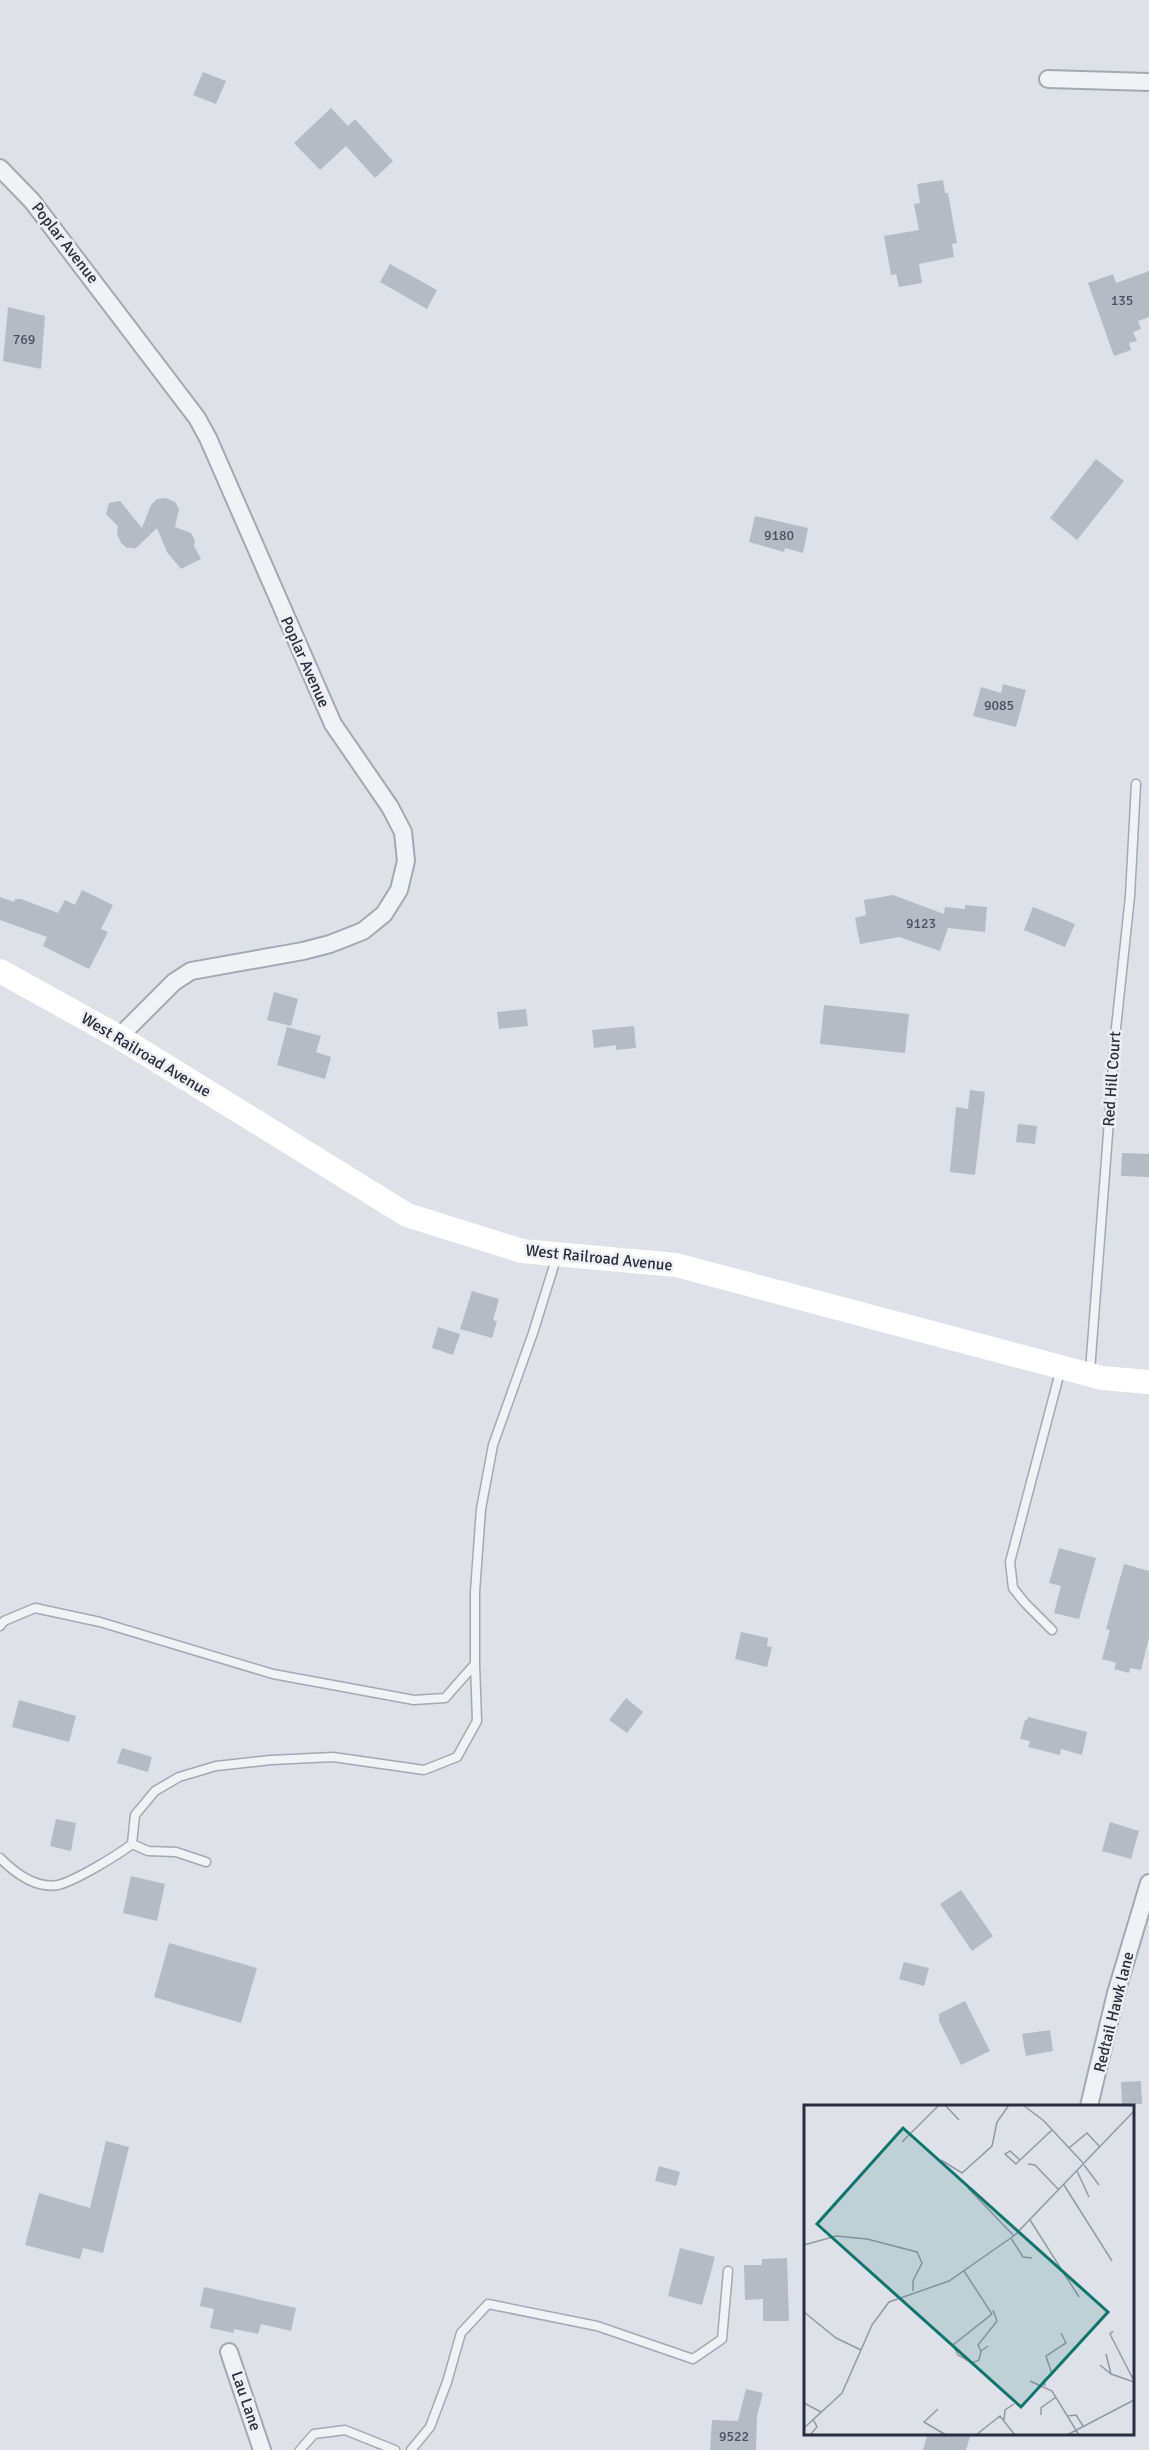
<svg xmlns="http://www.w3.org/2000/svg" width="1149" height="2450" font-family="Signika,sans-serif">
  <rect width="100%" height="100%" fill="#dee1e8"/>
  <path fill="#b6bac4" d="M 203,72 L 226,81 L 216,104 L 193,95 Z
    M 331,108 L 348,126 L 355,119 L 393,161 L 375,178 L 346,146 L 320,170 L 294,143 Z
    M 943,180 L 945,193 L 948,193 L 957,243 L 952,244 L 954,257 L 919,264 L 922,283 L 899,287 L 896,274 L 891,275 L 884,236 L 919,230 L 914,204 L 920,203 L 917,184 Z
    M 390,264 L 437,290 L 427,309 L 380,282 Z
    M 1149,271 L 1149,317 L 1138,321 L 1141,329 L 1133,332 L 1137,341 L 1129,343 L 1131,350 L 1114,356 L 1088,283 L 1113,274 L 1116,283 Z
    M 8,307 L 45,316 L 41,369 L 3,361 Z
    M 1096,459 L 1124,481 L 1077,540 L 1050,518 Z
    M 166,498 L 175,502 L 179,509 L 175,527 L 191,533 L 195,540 L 194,546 L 201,559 L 181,569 L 167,552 L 157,528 L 133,551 L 135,548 L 127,548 L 121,543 L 117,534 L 118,526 L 106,514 L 109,503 L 120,501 L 142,528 L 151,505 L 157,499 Z
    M 755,516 L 808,528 L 803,553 L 785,548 L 784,552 L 749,542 Z
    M 1003,684 L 1026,690 L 1016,727 L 973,716 L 981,687 L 1001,693 Z
    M 82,890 L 113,905 L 101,929 L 108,932 L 89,969 L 43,946 L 47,937 L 0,920 L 0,897 L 14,902 L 15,899 L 21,899 L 58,913 L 65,900 L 75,905 Z
    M 893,895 L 944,914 L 945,907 L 965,909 L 965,905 L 987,907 L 985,932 L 948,928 L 940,951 L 899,937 L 860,944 L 855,918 L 866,915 L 864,900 Z
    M 1033,907 L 1075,924 L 1065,947 L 1024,930 Z
    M 274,992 L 298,999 L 291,1026 L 267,1020 Z
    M 824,1005 L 909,1014 L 905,1053 L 820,1044 Z
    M 526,1009 L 528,1026 L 499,1029 L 497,1012 Z
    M 634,1026 L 636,1048 L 616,1050 L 616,1045 L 594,1048 L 592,1030 Z
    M 287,1027 L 321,1036 L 316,1052 L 331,1057 L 325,1079 L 277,1065 Z
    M 970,1090 L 985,1092 L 975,1175 L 950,1172 L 956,1107 L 968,1109 Z
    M 1018,1124 L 1037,1126 L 1035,1144 L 1016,1142 Z
    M 1122,1153 L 1149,1154 L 1149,1177 L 1121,1176 Z
    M 472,1291 L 499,1299 L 493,1320 L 497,1321 L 492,1338 L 460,1329 Z
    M 438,1327 L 460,1334 L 453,1355 L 432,1348 Z
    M 1059,1548 L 1096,1558 L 1079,1619 L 1054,1613 L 1061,1586 L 1049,1583 Z
    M 1124,1564 L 1149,1571 L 1149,1638 L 1141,1670 L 1130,1668 L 1129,1673 L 1114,1669 L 1116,1663 L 1102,1659 L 1110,1630 L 1106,1629 Z
    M 741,1632 L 768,1638 L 767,1646 L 772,1647 L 767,1667 L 735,1659 Z
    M 626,1698 L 643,1712 L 627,1733 L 609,1720 Z
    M 19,1700 L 76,1716 L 69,1742 L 12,1727 Z
    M 1028,1717 L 1087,1732 L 1082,1755 L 1061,1749 L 1060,1755 L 1028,1747 L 1030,1741 L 1020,1739 L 1025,1720 L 1027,1720 Z
    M 122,1748 L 152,1757 L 148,1772 L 117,1763 Z
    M 56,1819 L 76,1823 L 71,1851 L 50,1846 Z
    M 1110,1822 L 1139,1831 L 1131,1859 L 1102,1851 Z
    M 131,1876 L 165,1884 L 157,1921 L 123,1913 Z
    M 961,1890 L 993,1936 L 972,1951 L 940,1904 Z
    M 169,1943 L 257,1968 L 241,2023 L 154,1997 Z
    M 904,1962 L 929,1968 L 924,1986 L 899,1979 Z
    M 965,2001 L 990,2051 L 961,2065 L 939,2021 L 939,2014 Z
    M 1050,2030 L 1053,2051 L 1026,2056 L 1022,2034 Z
    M 1141,2081 L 1142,2104 L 1122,2104 L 1121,2082 Z
    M 106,2141 L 129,2147 L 103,2253 L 83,2248 L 80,2259 L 25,2245 L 39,2193 L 90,2208 Z
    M 659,2166 L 680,2172 L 676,2186 L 655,2181 Z
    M 680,2248 L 715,2257 L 702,2305 L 668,2296 Z
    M 787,2258 L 789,2321 L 763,2321 L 763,2299 L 745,2300 L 744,2265 L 762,2265 L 762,2259 Z
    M 204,2287 L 296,2308 L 291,2331 L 261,2324 L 258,2334 L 234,2329 L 234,2333 L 210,2328 L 214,2309 L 200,2306 Z
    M 746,2389 L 763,2393 L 757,2416 L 756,2450 L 710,2450 L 712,2420 L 738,2421 Z
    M 928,2433 L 971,2433 L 966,2450 L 923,2450 Z"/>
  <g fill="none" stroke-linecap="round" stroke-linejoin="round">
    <defs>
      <path id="lane" d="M 1090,1371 L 1116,1028 L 1130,896 L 1136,784
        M 0,1626 L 4,1621 L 35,1608 L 100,1622 L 273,1674 L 414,1700 L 445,1698 L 475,1664 L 475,1592 L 481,1509 L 493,1445 L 533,1333 L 557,1256
        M 1052,1630 L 1025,1603 L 1013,1588 L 1010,1562 L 1061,1368
        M 0,1858 C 14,1872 36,1889 58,1885 C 75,1881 118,1855 132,1844
        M 206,1862 L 176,1852 L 148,1851 L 132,1844 L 135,1815 L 155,1791 L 179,1777 L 216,1766 L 271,1760 L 333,1757 L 424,1770 L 457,1757 L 477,1721 L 475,1664
        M 300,2450 L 314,2434 L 345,2430 L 395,2450
        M 411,2450 L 430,2427 L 447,2382 L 461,2333 L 488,2304 L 597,2326 L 693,2359 L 722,2339 L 728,2271"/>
      <path id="street" d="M 1048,79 L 1149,82
        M 0,168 L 32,201 L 197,418 L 208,438 L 333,724 L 390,807 L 403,832 L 406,861 L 399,890 L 384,914 L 363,931 L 330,944 L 303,951 L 191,971 L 174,982 L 119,1037
        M 1089,2106 L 1116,1993 L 1149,1883
        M 229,2352 L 262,2450"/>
    </defs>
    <use href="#lane" stroke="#a4a8b2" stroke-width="11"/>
    <use href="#street" stroke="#a4a8b2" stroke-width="20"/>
    <use href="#lane" stroke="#f1f2f6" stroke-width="8"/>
    <use href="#street" stroke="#f1f2f6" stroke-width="16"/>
    <path stroke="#fff" stroke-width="24" d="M 0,971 L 119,1037 L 407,1215 L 522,1251 L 676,1265 L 1102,1378 L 1149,1382"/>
  </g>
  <g text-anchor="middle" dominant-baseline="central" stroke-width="5" stroke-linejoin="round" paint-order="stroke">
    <g font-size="14" fill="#4c5160">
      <text x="1122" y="300">135</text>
      <text x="24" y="339">769</text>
      <text x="779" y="535">9180</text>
      <text x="999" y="705">9085</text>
      <text x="921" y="923">9123</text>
      <text x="734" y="2436">9522</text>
    </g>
    <g font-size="16" fill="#282e3e" stroke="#eef0f5">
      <text transform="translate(65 243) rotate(52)">Poplar Avenue</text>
      <text transform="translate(305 662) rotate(66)">Poplar Avenue</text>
      <text transform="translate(146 1055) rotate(31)">West Railroad Avenue</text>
      <text transform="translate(1112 1079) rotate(-86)">Red Hill Court</text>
      <text transform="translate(599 1258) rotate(6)">West Railroad Avenue</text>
      <text transform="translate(1114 2012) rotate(-76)">Redtail Hawk lane</text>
      <text transform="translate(246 2401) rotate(71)">Lau Lane</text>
    </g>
  </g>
  <g transform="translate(804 2105)">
    <rect width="330" height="330" fill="#dee1e8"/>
    <path fill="none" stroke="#9599a4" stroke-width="1.5" d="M 141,0 L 155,15M 219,0 L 240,16 L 280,59M 98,37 L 135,0M 265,43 L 283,28 L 296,42M 137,55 L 158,68 L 188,41 L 193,17 L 205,0M 216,55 L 206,46 L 201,49 L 212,59 L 216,55 L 248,25M 224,59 L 231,60 L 254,84M 280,60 L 295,80M 273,66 L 285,92M 260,80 L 308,156M 164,83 L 210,131M 226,115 L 275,192M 207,133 L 219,152 L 228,153M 0,140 L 32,131 L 63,134 L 113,147 L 118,158 L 109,176 L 109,186M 160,166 L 188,209 L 149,240 L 154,250 L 168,258 L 175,255 L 177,246M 0,207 L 32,233 L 57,245M 309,226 L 306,229 L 330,276M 184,241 L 177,246 L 174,240 L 193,216 L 189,205M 302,249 L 307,269M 296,260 L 307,269 L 330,277M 226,276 L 248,286 L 275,330M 241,281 L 240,275 L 248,269 L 242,251 L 262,238 L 257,228M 0,298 L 17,307M 134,304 L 120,317 L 142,330M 237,310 L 237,303 L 252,292M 263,311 L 272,310 L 279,321M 200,315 L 201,305 L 210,299M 0,323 L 38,288 L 68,220 L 85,197 L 145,176 L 211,130 L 330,6M 6,330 L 13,322 L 9,314M 172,330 L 196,311 L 211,330M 263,330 L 330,295"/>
    <path fill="#0f766e" fill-opacity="0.15" stroke="#0f766e" stroke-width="3" d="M 99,23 L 304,207 L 217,302 L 13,119 Z"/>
    <rect width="330" height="330" fill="none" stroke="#282e3e" stroke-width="3"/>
  </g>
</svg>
